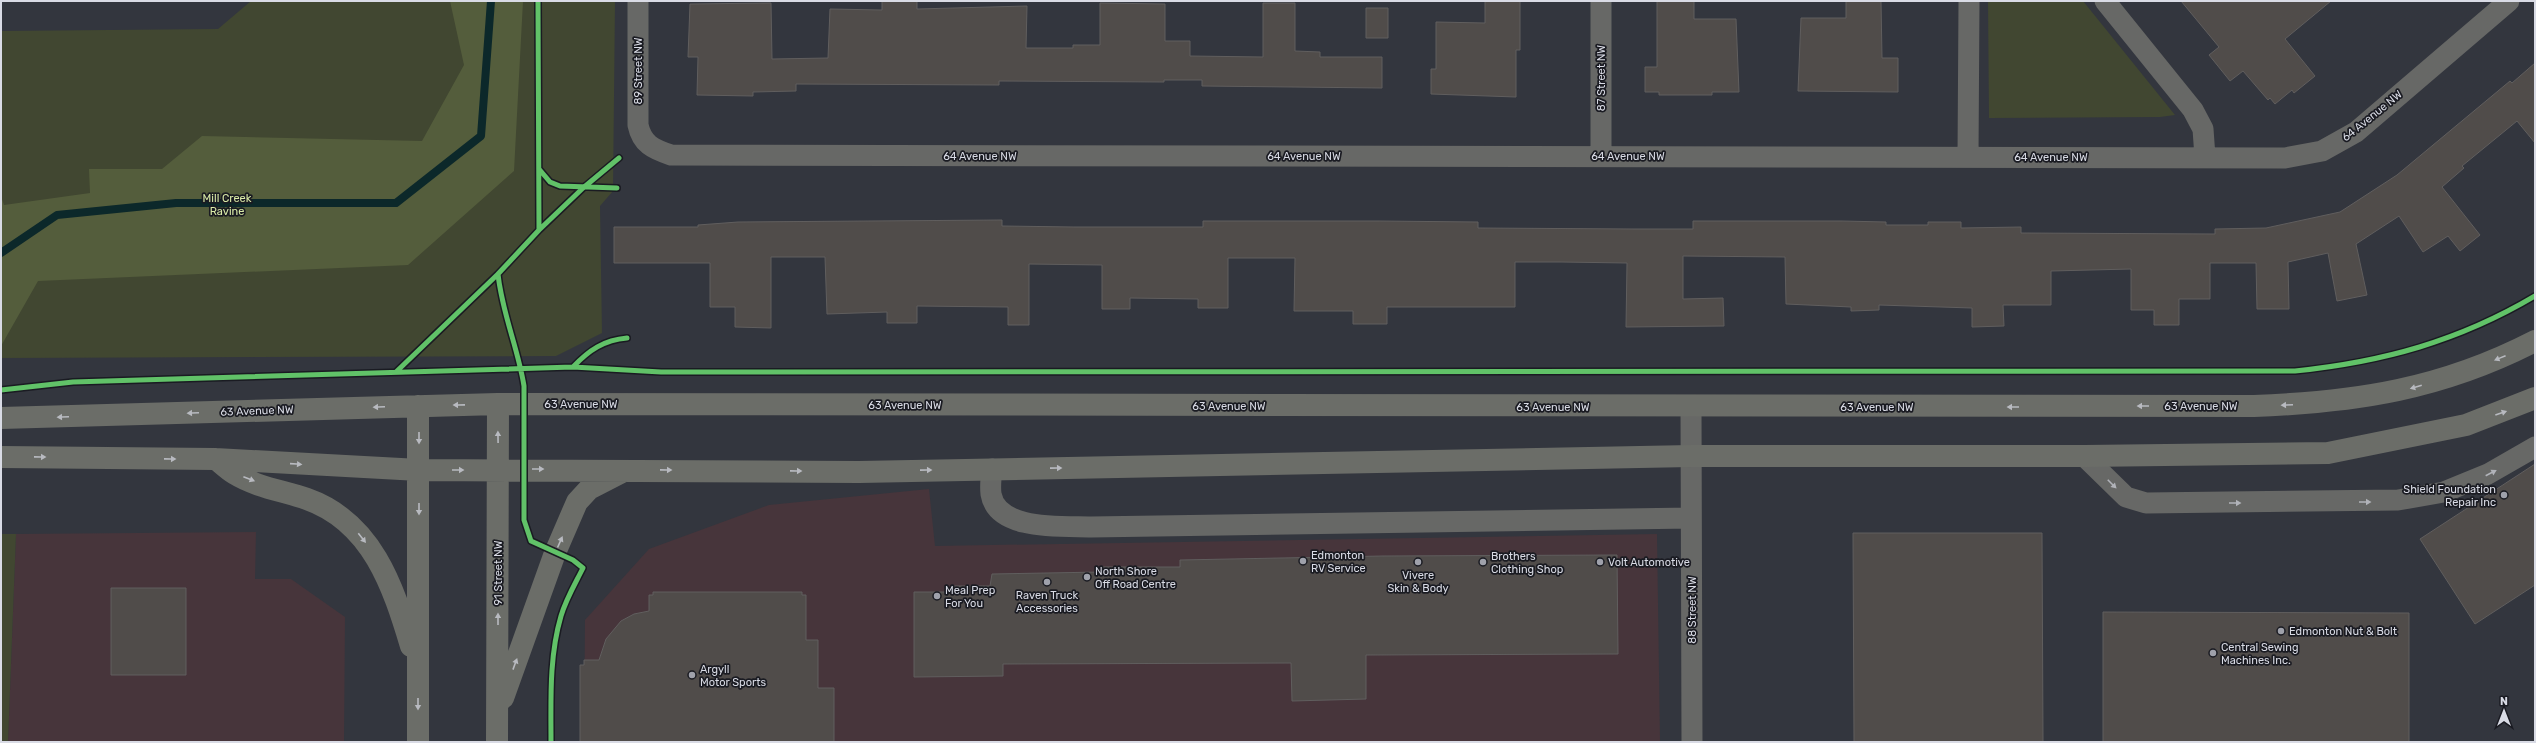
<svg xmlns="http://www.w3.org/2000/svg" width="2536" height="743" font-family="Rubik,sans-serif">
  <rect width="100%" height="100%" fill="#33363e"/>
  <path fill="#47353b" d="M 929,489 L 935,546 L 1657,534 L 1660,742 L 584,742 L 585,620 L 649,549 L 769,505 Z
    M 256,532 L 255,579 L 291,579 L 345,617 L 344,742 L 8,742 L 16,534 Z"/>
  <path fill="#414731" d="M 251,1 L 615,1 L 613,191 L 600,206 L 602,333 L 556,356 L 1,358 L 1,31 L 218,29 Z
    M 1988,1 L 2083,1 L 2175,115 L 2160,117 L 1989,118 Z
    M 1,534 L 16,534 L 8,742 L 1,742 Z"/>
  <path fill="#545d3c" d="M 450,1 L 523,1 L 514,171 L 408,265 L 38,281 L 1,346 L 1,196 L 4,205 L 90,193 L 89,169 L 162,169 L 202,136 L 422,141 L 464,65 Z"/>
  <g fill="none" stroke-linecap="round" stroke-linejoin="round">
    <path stroke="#0c282a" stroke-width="8" d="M 1,253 L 57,215 L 176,203 L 396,203 L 481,136 L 491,1"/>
  </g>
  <path fill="#504c4a" stroke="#605e5e" d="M 882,1 L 917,1 L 917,9 L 1027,6 L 1026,48 L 1073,48 L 1073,45 L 1100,45 L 1100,3 L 1165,4 L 1165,41 L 1190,41 L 1190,56 L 1263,57 L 1263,3 L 1295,3 L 1295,51 L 1320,52 L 1320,57 L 1382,57 L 1382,88 L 1202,86 L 1202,80 L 1164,80 L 1164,82 L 999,81 L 999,85 L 796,84 L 796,91 L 753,92 L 753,96 L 697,95 L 698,57 L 688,57 L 690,4 L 771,3 L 772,59 L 828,58 L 830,9 L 882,10 Z
    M 1485,1 L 1520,1 L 1520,50 L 1516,50 L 1516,97 L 1431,94 L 1431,69 L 1436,69 L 1436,22 L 1485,23 Z
    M 1657,1 L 1694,1 L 1694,19 L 1736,19 L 1739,92 L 1712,92 L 1712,95 L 1659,95 L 1659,92 L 1645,92 L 1645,67 L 1657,67 Z
    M 1846,1 L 1881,1 L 1882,58 L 1898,58 L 1898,92 L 1798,91 L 1801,18 L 1846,18 Z
    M 2181,1 L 2331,1 L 2285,39 L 2315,76 L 2294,93 L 2292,90 L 2275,104 L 2270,98 L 2268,100 L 2243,71 L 2230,81 L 2209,55 L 2219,47 Z
    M 1366,8 L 1388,8 L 1388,38 L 1366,38 Z
    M 2535,63 L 2535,143 L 2517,121 L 2462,166 L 2464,168 L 2442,187 L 2480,235 L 2460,251 L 2448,236 L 2423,252 L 2399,216 L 2356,244 L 2367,295 L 2337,301 L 2328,253 L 2288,262 L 2289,309 L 2257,309 L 2256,263 L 2210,263 L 2210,299 L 2179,299 L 2179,325 L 2154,325 L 2154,310 L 2131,310 L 2131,269 L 2051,271 L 2051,305 L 2003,305 L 2004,326 L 1972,327 L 1972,308 L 1879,305 L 1879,310 L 1851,311 L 1851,307 L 1786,304 L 1785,257 L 1683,256 L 1683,299 L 1723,298 L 1724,326 L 1626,327 L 1627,263 L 1561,262 L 1515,262 L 1515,307 L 1387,307 L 1387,324 L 1353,324 L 1353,311 L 1294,311 L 1295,258 L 1228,258 L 1228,308 L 1198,308 L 1198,299 L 1130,298 L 1130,309 L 1102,309 L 1102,265 L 1029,264 L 1029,325 L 1008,325 L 1008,307 L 917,306 L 917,323 L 887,323 L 887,312 L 827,314 L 825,257 L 771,257 L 771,328 L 735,327 L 735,307 L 710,307 L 710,263 L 614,263 L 614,227 L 698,227 L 698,225 L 738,222 L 1002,220 L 1002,226 L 1074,227 L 1203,227 L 1203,221 L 1379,221 L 1478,222 L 1478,228 L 1634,229 L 1693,229 L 1693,221 L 1842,221 L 1886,222 L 1886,225 L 1928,225 L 1928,222 L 1961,222 L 1961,228 L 2021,227 L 2021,233 L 2215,234 L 2215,229 L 2266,228 L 2340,212 L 2397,175 L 2510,81 L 2512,83 Z
    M 2535,464 L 2535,585 L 2475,624 L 2420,539 Z
    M 1853,533 L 2042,533 L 2043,742 L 1854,742 Z
    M 1617,555 L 1618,654 L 1366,655 L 1366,699 L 1292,701 L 1291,663 L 1003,664 L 1003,676 L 914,677 L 914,592 L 954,592 L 954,586 L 990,586 L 992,574 L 1101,572 L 1101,567 L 1180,567 L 1180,560 L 1383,556 Z
    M 111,588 L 186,588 L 186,675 L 111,675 Z
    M 653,592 L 802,592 L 802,595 L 806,595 L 806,640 L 818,640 L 818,688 L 834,688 L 834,742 L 580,742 L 580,665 L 584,665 L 584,660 L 599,660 L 606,639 L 621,621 L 634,614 L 649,611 L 649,595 L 653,595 Z
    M 2103,612 L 2409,613 L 2409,742 L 2103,742 Z"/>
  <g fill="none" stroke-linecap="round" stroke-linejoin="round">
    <path stroke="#676866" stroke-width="21" d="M 638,1 L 638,125 C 642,144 653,149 671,155 L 2285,158 L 2322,151 L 2356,132 L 2509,1
      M 1601,1 L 1601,156
      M 2105,1 L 2193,110 L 2203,129 L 2205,157
      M 1968,157 L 1969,1
      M 1691,407 L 1692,742
      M 2084,456 L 2126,497 L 2146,503 L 2398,500 L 2444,492 L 2488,474 L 2535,447
      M 992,469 C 991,477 990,486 991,494 C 997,531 1062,526 1091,527 L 1691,518"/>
    <path stroke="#6b6d68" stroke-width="22" d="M 1,418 L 498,404 L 2254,406 C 2357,402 2442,389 2535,341
      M 1,457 L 215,459 L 419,470 L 859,472 L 1691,456 L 2084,456 L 2328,453 L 2466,425 L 2535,398
      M 216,459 C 222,464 228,470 235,474 C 256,487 284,491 307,499 C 372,522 393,586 411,646
      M 503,698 L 555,553 L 577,502 L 589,489 L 624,471
      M 418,742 L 418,406
      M 497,742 L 498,404"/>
    <defs>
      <path id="cycleway" d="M 538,1 L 539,230 L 498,274 C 502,313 518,348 524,386 L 524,520 L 531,541 L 573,560 L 583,568 C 575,584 566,599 561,616 C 549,657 551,700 551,742
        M 539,169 L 550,182 L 560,186 L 617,188
        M 539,230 L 583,188 L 619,158
        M 573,367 C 589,350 604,340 627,338
        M 396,372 L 498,274
        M 1,390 L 73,382 L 573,367 L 661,372 L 2295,371 C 2383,362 2459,341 2535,296"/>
    </defs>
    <use href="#cycleway" stroke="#1a1b22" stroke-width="8"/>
    <use href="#cycleway" stroke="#61c268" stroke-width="5"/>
  </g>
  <defs><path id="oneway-solid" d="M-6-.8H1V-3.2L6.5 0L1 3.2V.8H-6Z"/></defs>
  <g fill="#b8bac0">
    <use href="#oneway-solid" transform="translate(2500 358) rotate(158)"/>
    <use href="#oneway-solid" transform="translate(2416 387) rotate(164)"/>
    <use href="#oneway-solid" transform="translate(459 405) rotate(179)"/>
    <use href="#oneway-solid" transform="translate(2287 405) rotate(178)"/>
    <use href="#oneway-solid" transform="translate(2143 406) rotate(180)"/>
    <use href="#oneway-solid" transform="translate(379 407) rotate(178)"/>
    <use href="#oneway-solid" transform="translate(2013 407) rotate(180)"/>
    <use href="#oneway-solid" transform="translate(193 413) rotate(178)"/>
    <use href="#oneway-solid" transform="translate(2501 413) rotate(-19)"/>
    <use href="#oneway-solid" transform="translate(63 417) rotate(178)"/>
    <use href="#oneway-solid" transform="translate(498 437) rotate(-91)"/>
    <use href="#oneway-solid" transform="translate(419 438) rotate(90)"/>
    <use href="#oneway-solid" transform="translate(40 457) rotate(1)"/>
    <use href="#oneway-solid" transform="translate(170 459) rotate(1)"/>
    <use href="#oneway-solid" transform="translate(296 464) rotate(4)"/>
    <use href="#oneway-solid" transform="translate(1056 468) rotate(-1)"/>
    <use href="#oneway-solid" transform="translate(538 469)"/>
    <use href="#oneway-solid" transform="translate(458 470)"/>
    <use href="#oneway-solid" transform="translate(666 470) rotate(1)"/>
    <use href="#oneway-solid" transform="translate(926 470) rotate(-1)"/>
    <use href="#oneway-solid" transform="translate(796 471) rotate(1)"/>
    <use href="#oneway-solid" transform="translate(249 479) rotate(21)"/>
    <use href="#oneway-solid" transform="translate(419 509) rotate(90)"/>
    <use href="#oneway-solid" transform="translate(362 538) rotate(52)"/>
    <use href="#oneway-solid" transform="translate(560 542) rotate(-66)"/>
    <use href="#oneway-solid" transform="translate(498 619) rotate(-90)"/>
    <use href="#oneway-solid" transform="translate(515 664) rotate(-70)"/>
    <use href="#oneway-solid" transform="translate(418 704) rotate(90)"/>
  </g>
  <g fill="#b1b3b9">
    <use href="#oneway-solid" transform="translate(2491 473) rotate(-27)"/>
    <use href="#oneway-solid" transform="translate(2112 484) rotate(45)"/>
    <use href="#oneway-solid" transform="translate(2365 502)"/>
    <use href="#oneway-solid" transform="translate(2235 503)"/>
  </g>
  <g fill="#9fa1ab" stroke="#1a1b22" stroke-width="1.5">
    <circle cx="2504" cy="495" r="4"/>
    <circle cx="1303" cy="561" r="4"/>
    <circle cx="1418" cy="562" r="4"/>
    <circle cx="1483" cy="562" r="4"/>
    <circle cx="1600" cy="562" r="4"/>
    <circle cx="1087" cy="577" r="4"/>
    <circle cx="1047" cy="582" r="4"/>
    <circle cx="937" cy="596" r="4"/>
    <circle cx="2281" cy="631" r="4"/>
    <circle cx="2213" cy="653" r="4"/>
    <circle cx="692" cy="675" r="4"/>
  </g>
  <g text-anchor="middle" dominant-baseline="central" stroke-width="3.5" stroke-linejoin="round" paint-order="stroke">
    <g font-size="11" fill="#d9dbe5" stroke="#1a1b22">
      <text transform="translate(638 71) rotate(-90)">89 Street NW</text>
      <text transform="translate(1601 78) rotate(-90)">87 Street NW</text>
      <text transform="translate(2372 116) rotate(-39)">64 Avenue NW</text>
      <text x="980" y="156">64 Avenue NW</text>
      <text x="1304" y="156">64 Avenue NW</text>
      <text x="1628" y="156">64 Avenue NW</text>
      <text x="2051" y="157">64 Avenue NW</text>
      <text x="581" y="404">63 Avenue NW</text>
      <text x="905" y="405">63 Avenue NW</text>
      <text x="1229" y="406">63 Avenue NW</text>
      <text x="2201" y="406">63 Avenue NW</text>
      <text x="1553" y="407">63 Avenue NW</text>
      <text x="1877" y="407">63 Avenue NW</text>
      <text transform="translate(257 411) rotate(-2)">63 Avenue NW</text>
      <text transform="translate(498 573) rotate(-90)">91 Street NW</text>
      <text transform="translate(1692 610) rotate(-90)">88 Street NW</text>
    </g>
    <g font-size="11" fill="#daeba8" stroke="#1a1b22">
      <text x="227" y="198">Mill Creek<tspan x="227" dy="13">Ravine</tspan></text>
    </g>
    <g font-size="11" fill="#d9dbe5" stroke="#1a1b22" text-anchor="start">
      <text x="2496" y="489" text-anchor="end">Shield Foundation<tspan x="2496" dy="13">Repair Inc</tspan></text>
      <text x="1311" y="555">Edmonton<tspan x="1311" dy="13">RV Service</tspan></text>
      <text x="1491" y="556">Brothers<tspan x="1491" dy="13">Clothing Shop</tspan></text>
      <text x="1608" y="562">Volt Automotive</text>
      <text x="1095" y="571">North Shore<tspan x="1095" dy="13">Off Road Centre</tspan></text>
      <text x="1418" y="575" text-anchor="middle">Vivere<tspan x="1418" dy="13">Skin &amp; Body</tspan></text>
      <text x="945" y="590">Meal Prep<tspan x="945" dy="13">For You</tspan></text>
      <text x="1047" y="595" text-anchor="middle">Raven Truck<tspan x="1047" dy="13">Accessories</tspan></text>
      <text x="2289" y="631">Edmonton Nut &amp; Bolt</text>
      <text x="2221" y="647">Central Sewing<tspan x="2221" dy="13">Machines Inc.</tspan></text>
      <text x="700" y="669">Argyll<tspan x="700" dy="13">Motor Sports</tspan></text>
    </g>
  </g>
  <rect width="2536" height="743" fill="none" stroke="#d9dbe5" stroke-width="4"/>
  <g transform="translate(2504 711)" stroke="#1a1b22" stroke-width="3" paint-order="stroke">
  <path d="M0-3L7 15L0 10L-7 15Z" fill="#d9dbe5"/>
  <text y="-6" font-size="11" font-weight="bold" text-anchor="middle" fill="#d9dbe5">N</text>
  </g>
</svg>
